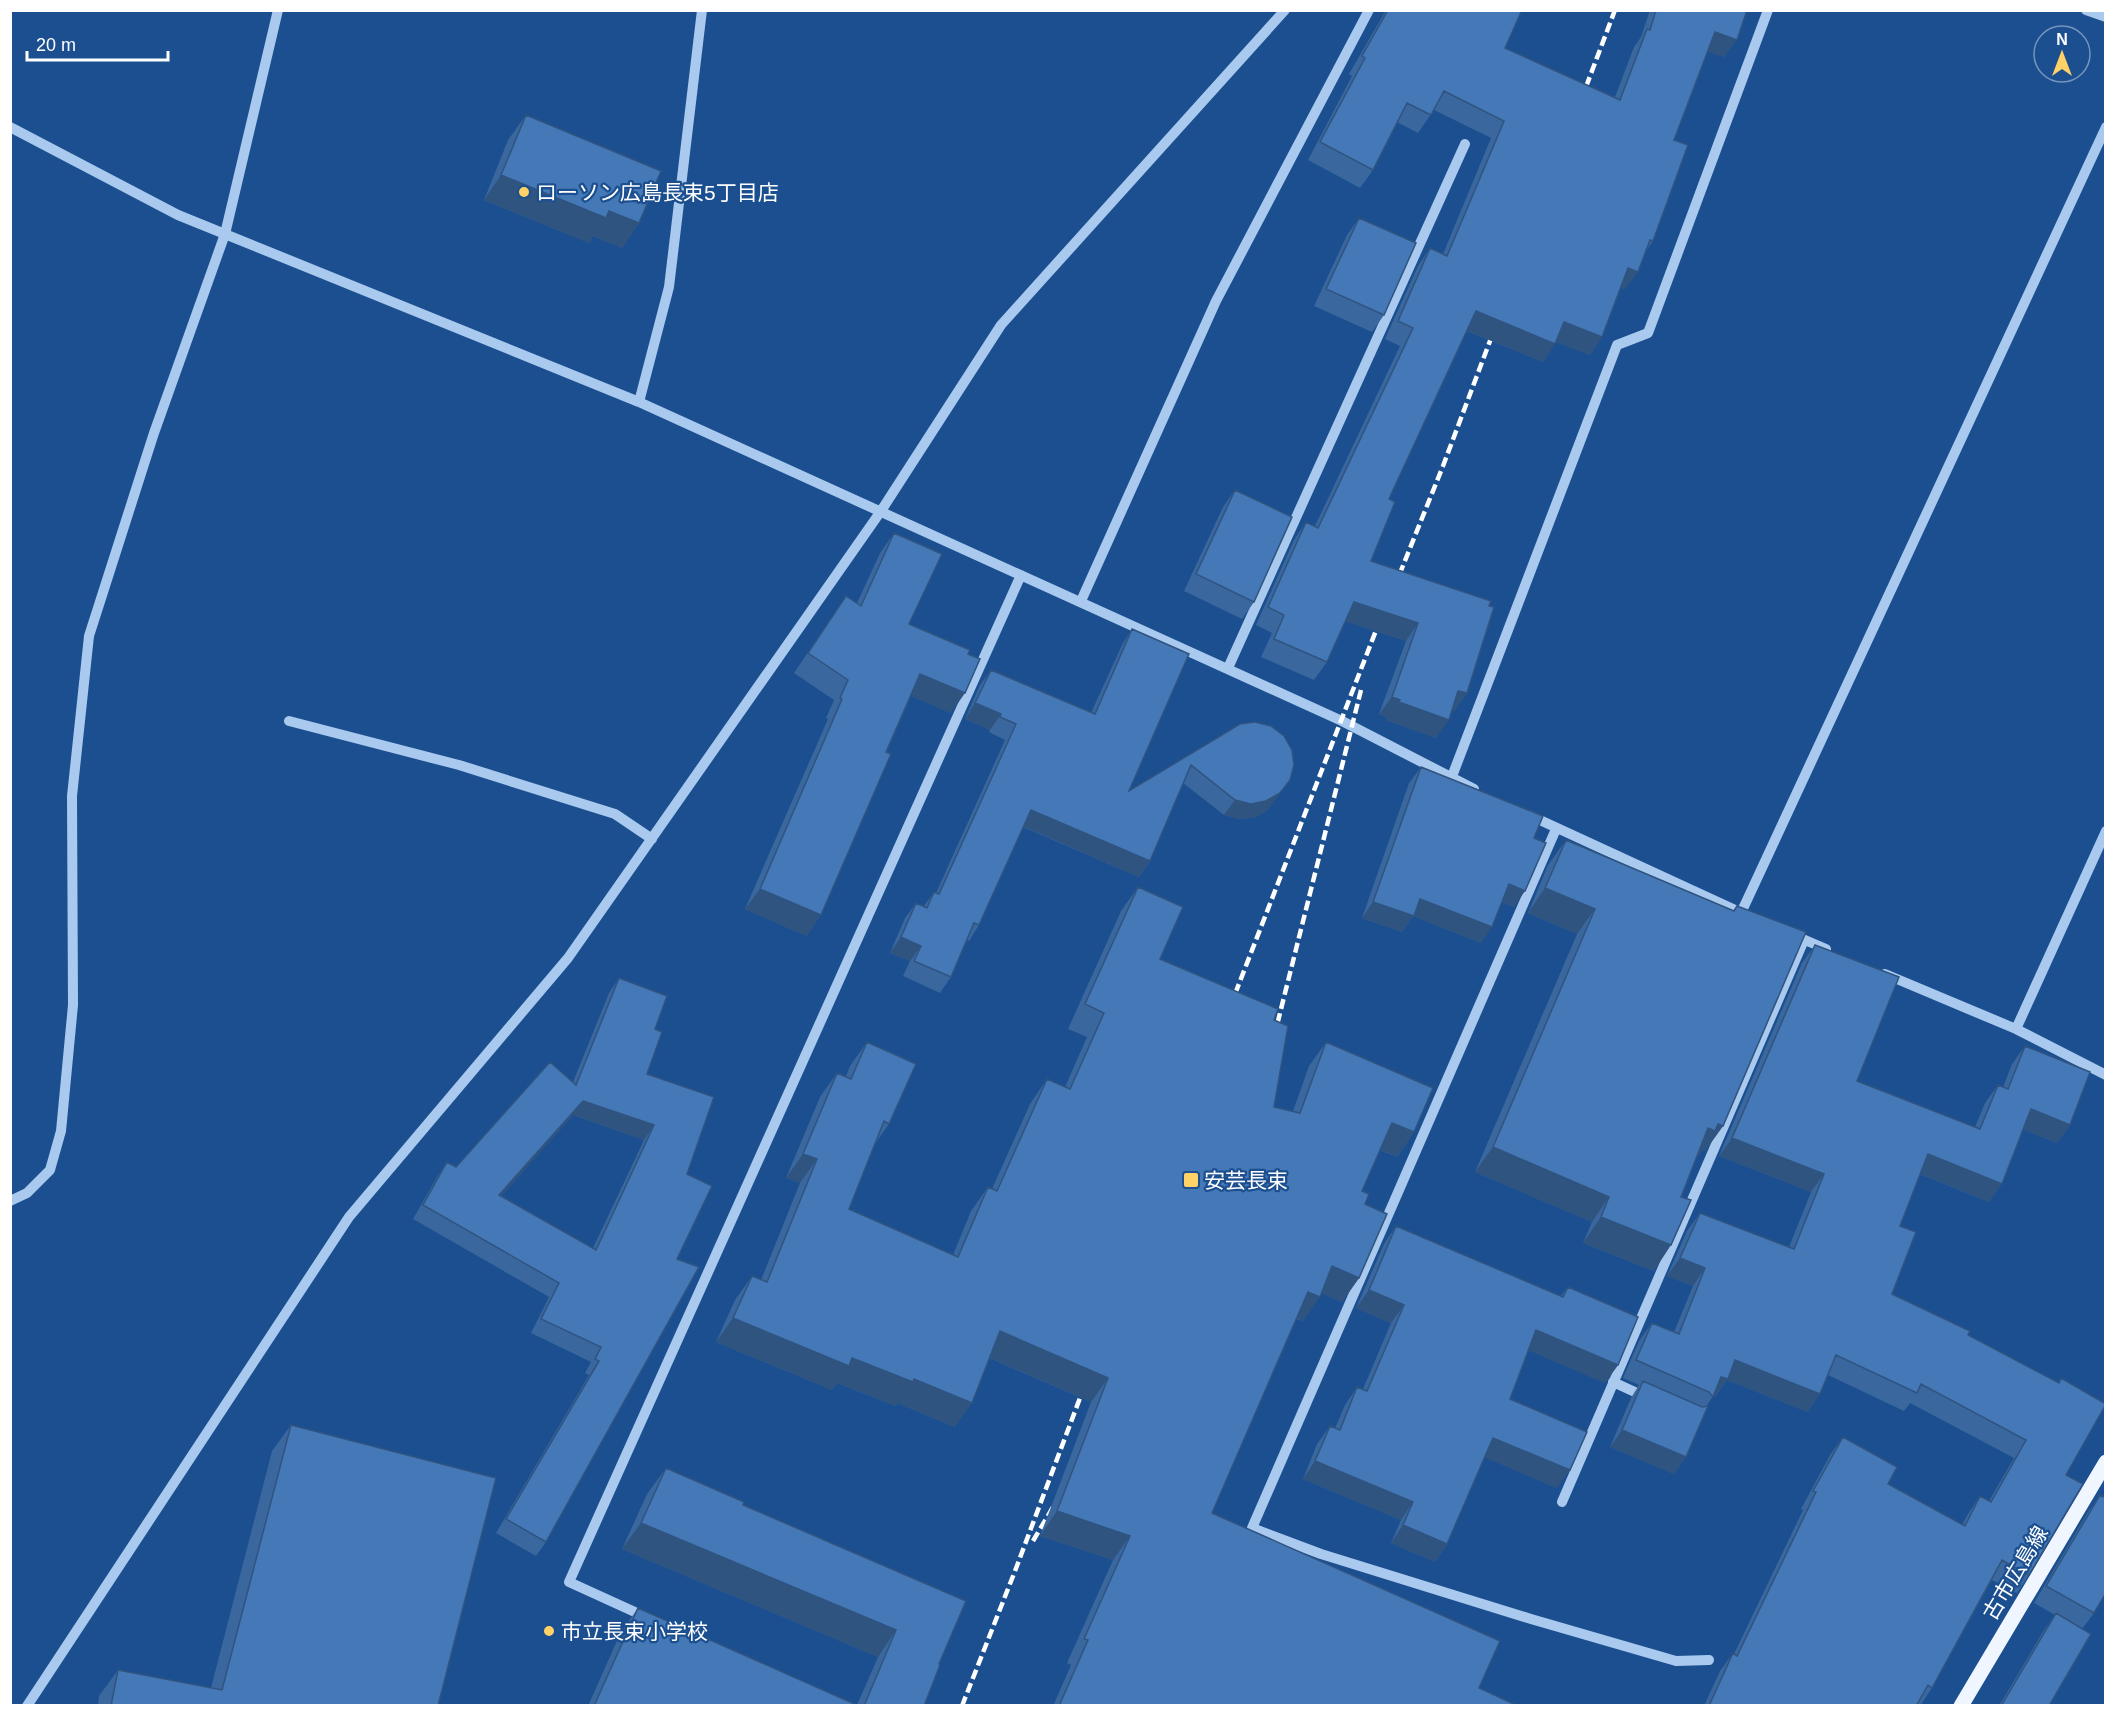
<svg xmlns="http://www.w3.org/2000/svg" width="2116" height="1716" font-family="Arial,'Noto Sans JP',sans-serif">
  <rect width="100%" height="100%" fill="#1b4f8f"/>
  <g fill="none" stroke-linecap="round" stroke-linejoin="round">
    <path stroke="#a9c9ee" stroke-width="10" d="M 2086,10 L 2106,17
      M 10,127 L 178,215 L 639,402 L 1342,721 L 1474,789
      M 639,402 L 669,287 L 702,10
      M 1081,601 L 1216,301 L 1369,10
      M 1228,668 L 1465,144
      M 289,721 L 459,765 L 615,814 L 652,839
      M 1451,779 L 1617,345 L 1648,333 L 1768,10
      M 1529,815 L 1746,915
      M 1556,829 L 1252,1528 L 1321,1554 L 1531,1619 L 1676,1661 L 1709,1660
      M 1741,913 L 2106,127
      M 1791,934 L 1826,949
      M 1885,974 L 2016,1029 L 2106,1075
      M 2016,1029 L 2106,831
      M 10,1201 L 27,1193 L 50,1170 L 61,1131 L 73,1005 L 72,796 L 89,636 L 154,433 L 225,234 L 278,10
      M 1613,1382 L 1648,1398
      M 1562,1502 L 1804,940
      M 648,1618 L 569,1582 L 1021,575
      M 27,1706 L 349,1217 L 568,958 L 881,511 L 1001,325 L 1285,10"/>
    <path stroke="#f0f6ff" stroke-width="15" d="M 1961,1706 L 2106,1462"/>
    <path stroke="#fff" stroke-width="4.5" stroke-dasharray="10 4.5" stroke-linecap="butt" d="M 1581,100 L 1615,10
      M 1394,588 L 1443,466 L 1496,325
      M 1230,1007 L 1382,615
      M 1274,1037 L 1361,690
      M 1033,1541 L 1056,1502
      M 962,1706 L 1015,1571 L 1086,1382"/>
  </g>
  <path fill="#3a679d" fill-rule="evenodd" d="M 1386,10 L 1522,10 L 1505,48 L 1615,97 L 1634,47 L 1641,37 L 1650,10 L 1747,10 L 1724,57 L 1708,51 L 1674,140 L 1653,241 L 1646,251 L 1625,289 L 1621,288 L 1602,337 L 1590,355 L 1556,342 L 1543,362 L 1467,331 L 1389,499 L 1371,561 L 1489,606 L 1467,693 L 1454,711 L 1452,711 L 1436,738 L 1386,720 L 1388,718 L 1379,714 L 1406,641 L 1345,621 L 1327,662 L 1314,680 L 1261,657 L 1272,633 L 1256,625 L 1294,540 L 1306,522 L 1315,526 L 1400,346 L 1385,339 L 1418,266 L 1430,248 L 1443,254 L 1491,138 L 1434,110 L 1418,133 L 1397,122 L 1373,170 L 1360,188 L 1308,160 L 1352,76 L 1349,74 Z
    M 526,115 L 639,223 L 622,248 L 593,236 L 589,243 L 484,200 L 508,140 Z
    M 1359,218 L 1384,315 L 1372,332 L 1314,306 L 1347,235 Z
    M 1235,490 L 1254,602 L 1242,619 L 1184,591 L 1223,507 Z
    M 894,533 L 909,624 L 951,713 L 911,696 L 807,936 L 745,909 L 828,719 L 826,718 L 834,700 L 794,673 L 846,596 L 857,603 L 880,553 Z
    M 1132,629 L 1129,791 L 1240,724 L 1269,809 L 1256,817 L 1240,819 L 1224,815 L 1183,783 L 1150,861 L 1139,877 L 1023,827 L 979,925 L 969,941 L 967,940 L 951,977 L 940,993 L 903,976 L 910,961 L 890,953 L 905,918 L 916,903 L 924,906 L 934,892 L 936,893 L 1005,740 L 989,732 L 990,730 L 965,719 L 980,685 L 991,670 L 1091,713 L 1122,645 Z
    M 1421,767 L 1534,838 L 1514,907 L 1502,902 L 1481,943 L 1413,916 L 1402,932 L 1362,918 L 1409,783 Z
    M 1566,840 L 1733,911 L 1737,906 L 1723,1126 L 1705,1151 L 1702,1150 L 1697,1156 L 1654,1271 L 1583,1243 L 1592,1222 L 1475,1172 L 1577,934 L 1528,913 L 1548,865 Z
    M 1138,887 L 1160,959 L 1274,1020 L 1274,1107 L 1293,1111 L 1309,1066 L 1326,1042 L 1414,1132 L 1397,1157 L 1380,1150 L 1362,1191 L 1365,1204 L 1359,1278 L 1342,1302 L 1321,1293 L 1303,1321 L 1296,1319 L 1212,1513 L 1479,1688 L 1518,1706 L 1053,1706 L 1071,1665 L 1067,1663 L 1113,1560 L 1040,1536 L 1091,1402 L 989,1358 L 955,1427 L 897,1403 L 896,1406 L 837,1383 L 832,1390 L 716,1342 L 735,1300 L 752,1276 L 761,1280 L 800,1183 L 786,1178 L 820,1097 L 837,1073 L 846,1076 L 850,1066 L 867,1042 L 889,1124 L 874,1145 L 849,1209 L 953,1255 L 971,1211 L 988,1187 L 992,1189 L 1030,1104 L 1047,1079 L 1065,1087 L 1087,1037 L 1068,1029 L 1121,911 Z
    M 1815,945 L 1857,1081 L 1975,1127 L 1985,1103 L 1998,1085 L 2003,1087 L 2012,1064 L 2025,1046 L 2070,1125 L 2057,1143 L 2023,1129 L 1989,1202 L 1920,1174 L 1900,1226 L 1892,1294 L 1968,1335 L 2066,1475 L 2029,1575 L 2017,1593 L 1992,1580 L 1932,1688 L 1920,1706 L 1917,1704 L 1917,1706 L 1704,1706 L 1720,1671 L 1733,1653 L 1734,1654 L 1803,1510 L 1801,1509 L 1830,1455 L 1843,1437 L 1888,1484 L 1962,1525 L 1968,1514 L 1980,1496 L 1989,1501 L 2014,1458 L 1910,1403 L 1904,1411 L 1828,1375 L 1808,1412 L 1727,1380 L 1715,1397 L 1713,1396 L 1706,1407 L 1686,1457 L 1674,1474 L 1610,1447 L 1631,1398 L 1639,1385 L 1623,1378 L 1639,1341 L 1652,1323 L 1674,1332 L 1693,1286 L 1667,1276 L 1687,1231 L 1700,1213 L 1789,1247 L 1811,1192 L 1719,1156 L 1802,963 Z
    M 619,978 L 655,1029 L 647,1074 L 687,1174 L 677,1259 L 546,1542 L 536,1556 L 496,1533 L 589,1375 L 585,1373 L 591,1362 L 531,1333 L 549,1297 L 413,1219 L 437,1177 L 447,1162 L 456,1167 L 573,1082 L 609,993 ZM 573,1115 L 644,1140 L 593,1248 L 501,1196 Z
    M 1396,1226 L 1561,1296 L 1568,1287 L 1618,1365 L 1605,1383 L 1529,1350 L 1510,1399 L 1557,1488 L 1485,1457 L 1447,1544 L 1435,1562 L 1391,1543 L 1401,1520 L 1303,1479 L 1317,1444 L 1330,1426 L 1335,1428 L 1345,1405 L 1357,1387 L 1363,1389 L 1391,1323 L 1356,1308 L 1384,1244 Z
    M 291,1425 L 438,1706 L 98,1706 L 99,1696 L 118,1670 L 211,1688 L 272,1451 Z
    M 666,1468 L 743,1505 L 939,1664 L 924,1706 L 588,1706 L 620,1634 L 638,1608 L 857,1705 L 878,1657 L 622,1549 L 647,1494 Z
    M 2100,1495 L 2094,1613 L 2082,1629 L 2049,1706 L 1999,1706 L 2044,1630 L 2055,1615 L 2034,1603 L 2088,1512 Z"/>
  <path fill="#305480" d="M 1715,32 L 1737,40 L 1724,57 L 1702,50 Z
    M 501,175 L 609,211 L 639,223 L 622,248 L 593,236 L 589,243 L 484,200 Z
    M 1628,268 L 1638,272 L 1625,289 L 1616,286 Z
    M 1476,311 L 1555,344 L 1543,362 L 1463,329 Z
    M 1564,322 L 1602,337 L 1590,355 L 1551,340 Z
    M 1354,602 L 1418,623 L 1406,641 L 1341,620 Z
    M 920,674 L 965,693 L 951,713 L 906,694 Z
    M 1458,691 L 1467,693 L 1454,711 L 1446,709 Z
    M 1392,697 L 1400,700 L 1388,718 L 1379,714 Z
    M 1399,702 L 1449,720 L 1436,738 L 1386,720 Z
    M 975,703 L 1001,714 L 990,730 L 965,719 Z
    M 1290,780 L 1269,809 L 1256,817 L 1240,819 L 1224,815 L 1235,800 Z
    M 1031,810 L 1150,861 L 1139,877 L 1020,825 Z
    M 1509,884 L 1525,891 L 1514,907 L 1498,900 Z
    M 1545,888 L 1595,909 L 1577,934 L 1528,913 Z
    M 760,889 L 821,915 L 807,936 L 745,909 Z
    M 1420,899 L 1492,927 L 1481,943 L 1413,916 L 1402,932 L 1362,918 L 1373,902 Z
    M 901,937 L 921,946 L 910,961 L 890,953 Z
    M 583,1101 L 654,1125 L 644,1140 L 573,1115 L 489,1210 L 499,1195 Z
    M 2031,1109 L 2070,1125 L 2057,1143 L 2018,1127 Z
    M 1392,1123 L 1414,1132 L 1397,1157 L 1375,1147 Z
    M 1718,1124 L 1723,1126 L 1705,1151 L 1702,1150 L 1698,1156 L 1708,1128 Z
    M 1732,1138 L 1824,1174 L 1811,1192 L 1719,1156 Z
    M 1493,1147 L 1609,1197 L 1592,1222 L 1475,1172 Z
    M 803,1154 L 817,1159 L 800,1183 L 786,1178 Z
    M 1928,1154 L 2002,1184 L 1989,1202 L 1916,1172 Z
    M 1601,1217 L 1671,1245 L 1654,1271 L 1583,1243 Z
    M 1680,1258 L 1705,1268 L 1693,1286 L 1667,1276 Z
    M 1332,1266 L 1359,1278 L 1342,1302 L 1316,1291 Z
    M 1369,1290 L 1404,1305 L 1391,1323 L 1356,1308 Z
    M 1308,1292 L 1320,1297 L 1303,1321 L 1291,1316 Z
    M 733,1318 L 914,1379 L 972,1403 L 955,1427 L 897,1403 L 896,1406 L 837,1383 L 832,1390 L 716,1342 Z
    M 1536,1330 L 1618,1365 L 1605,1383 L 1523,1348 Z
    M 1000,1331 L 1108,1378 L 1091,1402 L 983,1355 Z
    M 1735,1360 L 1820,1394 L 1808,1412 L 1727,1380 L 1715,1397 L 1712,1396 L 1721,1377 Z
    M 1622,1430 L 1686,1457 L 1674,1474 L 1610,1447 Z
    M 1493,1438 L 1570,1470 L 1557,1488 L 1481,1456 Z
    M 1315,1461 L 1413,1502 L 1401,1520 L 1303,1479 Z
    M 1057,1511 L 1130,1536 L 1113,1560 L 1040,1536 Z
    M 641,1523 L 896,1630 L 878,1657 L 622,1549 Z
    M 1403,1525 L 1447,1544 L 1435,1562 L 1391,1543 Z"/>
  <path fill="#4478b7" stroke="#305480" stroke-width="1.5" fill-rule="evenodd" d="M 1388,10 L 1522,10 L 1505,48 L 1620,100 L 1647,29 L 1650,30 L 1656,10 L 1747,10 L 1737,40 L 1715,32 L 1674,140 L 1688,145 L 1653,241 L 1650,240 L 1638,272 L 1628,268 L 1602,337 L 1564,322 L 1555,344 L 1476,311 L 1389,499 L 1395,502 L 1371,561 L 1491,601 L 1489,606 L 1494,607 L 1467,693 L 1458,691 L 1449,720 L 1399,702 L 1400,700 L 1392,697 L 1418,623 L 1354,602 L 1327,662 L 1274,639 L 1284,615 L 1268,607 L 1306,522 L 1318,528 L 1413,328 L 1398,321 L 1430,248 L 1447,256 L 1504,121 L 1444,91 L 1431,115 L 1407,103 L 1373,170 L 1320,142 L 1365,58 L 1362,56 Z
    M 526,115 L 661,171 L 639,223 L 609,211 L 606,218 L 501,175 Z
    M 1359,218 L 1416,243 L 1384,315 L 1326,289 Z
    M 1235,490 L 1292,517 L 1254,602 L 1196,574 Z
    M 894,533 L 942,554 L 909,624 L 970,650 L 968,654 L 980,659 L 965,693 L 920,674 L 886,752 L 891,754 L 821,915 L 760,889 L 842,699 L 840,698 L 848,680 L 808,653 L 846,596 L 861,606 Z
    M 1132,629 L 1189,654 L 1129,791 L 1240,724 L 1255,722 L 1271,726 L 1284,736 L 1292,750 L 1294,765 L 1290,780 L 1280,793 L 1266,801 L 1251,804 L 1235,800 L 1191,765 L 1150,861 L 1031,810 L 979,925 L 974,923 L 951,977 L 914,961 L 921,946 L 901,937 L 916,903 L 927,908 L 934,892 L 939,894 L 1016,724 L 1000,717 L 1001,714 L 975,703 L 991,670 L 1095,714 Z
    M 1421,767 L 1543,816 L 1534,838 L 1546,843 L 1525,891 L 1509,884 L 1492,927 L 1420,899 L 1414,916 L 1373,902 Z
    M 1566,840 L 1734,911 L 1737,906 L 1806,932 L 1723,1126 L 1718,1124 L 1715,1131 L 1708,1128 L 1681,1197 L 1691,1200 L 1671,1245 L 1601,1217 L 1609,1197 L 1493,1147 L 1595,909 L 1545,888 Z
    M 1138,887 L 1183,907 L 1160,959 L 1278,1009 L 1274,1020 L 1288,1026 L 1274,1107 L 1300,1113 L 1326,1042 L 1433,1088 L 1414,1132 L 1392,1123 L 1362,1191 L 1369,1194 L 1365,1204 L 1387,1214 L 1359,1278 L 1332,1266 L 1320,1297 L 1308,1292 L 1212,1513 L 1500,1641 L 1479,1688 L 1518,1706 L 1059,1706 L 1088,1640 L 1084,1639 L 1130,1536 L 1057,1511 L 1108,1378 L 1000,1331 L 972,1403 L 914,1379 L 913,1382 L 852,1358 L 849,1366 L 733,1318 L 752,1276 L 767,1282 L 817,1159 L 803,1154 L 837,1073 L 851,1079 L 867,1042 L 916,1064 L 889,1124 L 884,1121 L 849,1209 L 958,1257 L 988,1187 L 997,1191 L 1047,1079 L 1070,1089 L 1104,1013 L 1085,1004 Z
    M 1815,945 L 1899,977 L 1857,1081 L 1980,1129 L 1998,1085 L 2008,1089 L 2025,1046 L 2090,1072 L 2070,1125 L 2031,1109 L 2002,1184 L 1928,1154 L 1900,1226 L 1916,1232 L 1892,1294 L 1970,1331 L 1968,1335 L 2059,1383 L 2061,1378 L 2106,1404 L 2066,1475 L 2083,1484 L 2029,1575 L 2002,1560 L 1932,1688 L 1928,1685 L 1916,1706 L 1709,1706 L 1733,1653 L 1737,1656 L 1816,1492 L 1813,1491 L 1843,1437 L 1897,1467 L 1888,1484 L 1965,1526 L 1980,1496 L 1991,1502 L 2026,1440 L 1921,1384 L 1917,1393 L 1836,1355 L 1820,1394 L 1735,1360 L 1728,1379 L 1721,1377 L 1713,1397 L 1709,1392 L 1636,1360 L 1652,1323 L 1679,1334 L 1705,1268 L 1680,1258 L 1700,1213 L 1794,1249 L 1824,1174 L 1732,1138 Z
    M 619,978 L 667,996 L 655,1029 L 662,1032 L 647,1074 L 714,1097 L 687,1174 L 712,1186 L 677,1259 L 699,1267 L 546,1542 L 506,1519 L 599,1361 L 595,1359 L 601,1347 L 541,1319 L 559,1283 L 423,1205 L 447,1162 L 456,1167 L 550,1062 L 576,1085 ZM 583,1101 L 654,1125 L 596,1250 L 499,1195 Z
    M 1396,1226 L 1563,1297 L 1568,1287 L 1638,1317 L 1618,1365 L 1536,1330 L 1510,1399 L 1587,1432 L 1570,1470 L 1493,1438 L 1447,1544 L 1403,1525 L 1413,1502 L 1315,1461 L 1330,1426 L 1340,1430 L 1357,1387 L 1367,1391 L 1404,1305 L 1369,1290 Z
    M 1643,1381 L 1702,1407 L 1708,1406 L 1686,1457 L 1622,1430 Z
    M 291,1425 L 496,1478 L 438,1706 L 111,1706 L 118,1670 L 222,1690 Z
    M 666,1468 L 744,1502 L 743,1505 L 966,1601 L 939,1664 L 940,1665 L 924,1706 L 864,1706 L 896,1630 L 641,1523 Z
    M 2100,1495 L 2106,1498 L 2106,1593 L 2094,1613 L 2046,1586 Z
    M 638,1608 L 859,1706 L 594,1706 Z
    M 2056,1613 L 2091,1634 L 2049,1706 L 2001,1706 Z"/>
  <g fill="#ffd166" stroke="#1b4f8f" stroke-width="2">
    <circle cx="524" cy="192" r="6"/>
    <rect x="1183" y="1172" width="16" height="16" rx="3"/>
    <circle cx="549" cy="1631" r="6"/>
  </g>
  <g text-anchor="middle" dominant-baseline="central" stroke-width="4.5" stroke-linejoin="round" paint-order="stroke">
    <g font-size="21" fill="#fff" stroke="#1b4f8f" text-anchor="start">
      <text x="536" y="192">ローソン広島長束5丁目店</text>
      <text x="1204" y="1180">安芸長束</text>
      <text x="561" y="1631">市立長束小学校</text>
    </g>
    <g font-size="21" fill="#fff" stroke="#1b4f8f">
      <text transform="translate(2015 1573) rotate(-59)">古市広島線</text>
    </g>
  </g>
  <rect width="2116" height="1716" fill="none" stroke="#ffffff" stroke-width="24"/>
  <g transform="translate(2062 54)"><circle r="28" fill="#1b4f8f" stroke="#7695bc" stroke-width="1.5"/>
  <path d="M0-4.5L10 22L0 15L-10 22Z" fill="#ffd166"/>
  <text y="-9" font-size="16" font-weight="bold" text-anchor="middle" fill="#ffffff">N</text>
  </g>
  <path d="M27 51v9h141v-9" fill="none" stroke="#ffffff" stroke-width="3"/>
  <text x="36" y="51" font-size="18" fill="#ffffff" stroke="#1b4f8f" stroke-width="4.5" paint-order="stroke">20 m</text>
</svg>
